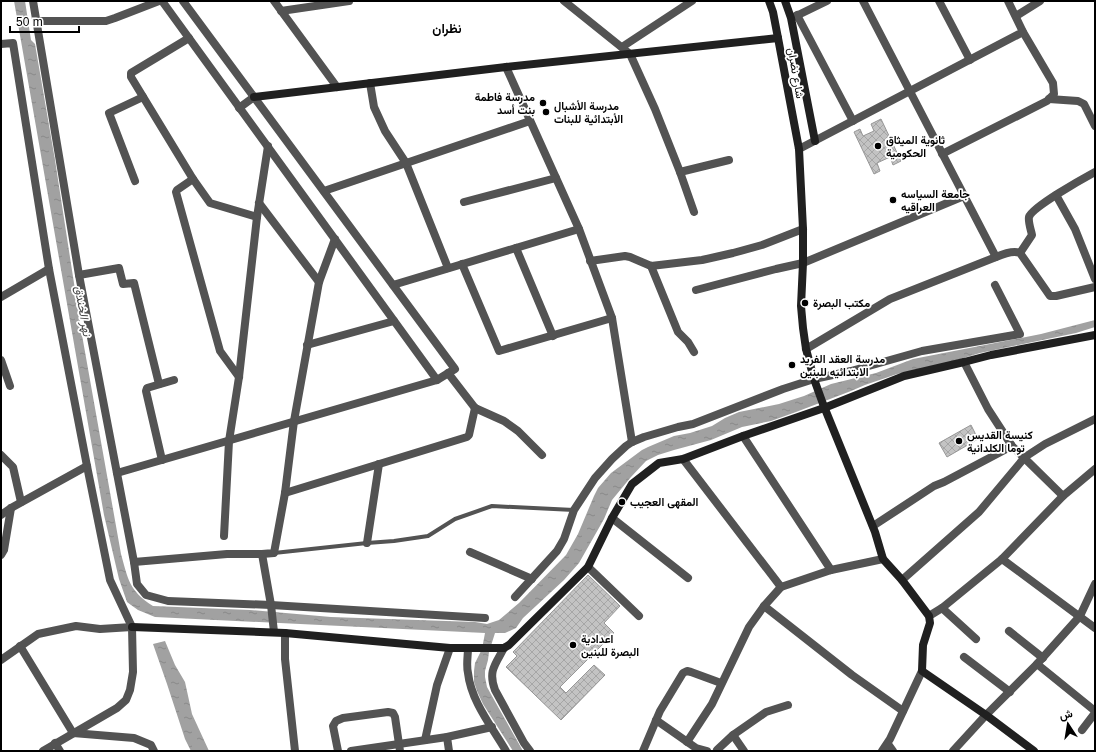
<svg xmlns="http://www.w3.org/2000/svg" width="1096" height="752" font-family="Arial,Vazirmatn,sans-serif">
<defs>
<pattern id="water-ripples" width="26" height="14" patternUnits="userSpaceOnUse"><rect width="26" height="14" fill="#a1a1a1"/><path d="M2 4q2-2 4 0t4 0M15 11q2-2 4 0t4 0" fill="none" stroke="#898989"/></pattern>
<pattern id="building-cross-hatch" width="8" height="8" patternUnits="userSpaceOnUse"><rect width="8" height="8" fill="#c3c3c3"/><path d="M0 0l8 8M0 8l8-8" fill="none" stroke="#a6a6a6"/></pattern>
</defs>
<rect width="100%" height="100%" fill="#fff"/>
<g fill="url(#water-ripples)">
<path d="M14,1h11l6,39 4,4 20,116 27,175 39,219c7,25 8,37 32,52l97,4 81,7 144,5 12,2 12,-4 20,-17 47,-48 12,-21 16,-38 4,-8 13,-15 31,-23 6,-3 26,-11 16,-3 22,-7 13,-8 14,-6 40,-8 25,-8 27,-12 45,-11 37,-14 128,-25 54,-14v7l-19,6 -96,20 -43,13 -40,8 -32,11 -14,6 -55,21 -25,9 -29,6 -31,13 -37,10 -16,5 -12,6 -15,16 -19,23 -8,19 -25,44 -15,17 -41,38 -7,10 -11,5h-10l-6,19 -1,8 -3,11v6l2,10 10,18 26,46h-10l-30,-47 -6,-13 -3,-9v-11l1,-8 7,-14 3,-16 -330,-16 -17,-7 -7,-5 -4,-3 -8,-23 -15,-64z"/>
<path d="M165,641l10,24 10,17 7,32 17,37h-18l-6,-12 -18,-55 -14,-40z"/>
</g>
<g fill="url(#building-cross-hatch)" stroke="#979797">
<path d="M881,119l20,42 -8,4 -3,-8 -13,6 3,8 -6,3 -20,-42 6,-3 3,7 11,-5 -3,-7z"/>
<path d="M971,425l7,14 -31,18 -8,-14z"/>
<path d="M588,575l32,31 -16,17 10,10 -54,54 6,6 28,-28 11,10 -44,45 -55,-53 11,-11 -4,-4z"/>
</g>
<g fill="none" stroke-linecap="round" stroke-linejoin="round">
<path stroke="#535353" stroke-width="4" d="M274,553l93,-10 27,-2 34,-5 27,-17 37,-13 82,4"/>
<g stroke="#535353" stroke-width="8">
<path d="M33,1l46,274 55,287 3,22 9,11 22,6 103,4 214,13"/>
<path d="M162,1l275,379"/>
<path d="M274,1l63,86"/>
<path d="M564,1l66,53 25,55 25,63 14,40"/>
<path d="M863,1l133,256"/>
<path d="M939,1l31,59"/>
<path d="M281,11l68,-10"/>
<path d="M797,15l56,106"/>
<path d="M1016,16l24,-15"/>
<path d="M794,17l33,-16"/>
<path d="M37,21h69l9,-3 44,-17"/>
<path d="M189,38l-58,35v4l62,102 17,24 47,14"/>
<path d="M1,44l12,-1 36,226 38,197 23,114 22,47 1,45 -3,18 -4,10 -9,8 -74,43"/>
<path d="M622,47l70,-46"/>
<path d="M506,67l73,162 33,89 20,124"/>
<path d="M370,83l4,24 11,24 21,32 42,105"/>
<path d="M1049,99l29,2 6,3 11,22"/>
<path d="M239,108l15,-11"/>
<path d="M799,149l224,-117"/>
<path d="M942,154l105,-53 7,-7 -1,-11 -30,-51 -15,-31"/>
<path d="M680,172l49,-12"/>
<path d="M193,179l-16,11 -1,2 44,159 19,26"/>
<path d="M135,181l-26,-68 34,-16"/>
<path d="M324,191l206,-70"/>
<path d="M1056,195l19,34 20,50"/>
<path d="M464,202l92,-24"/>
<path d="M259,203l60,79"/>
<path d="M516,248l37,88"/>
<path d="M1020,253l12,-18c-1,-5 -4,-13 -3,-18 3,-10 55,-39 66,-45"/>
<path d="M590,261l35,-5 5,1 21,9 51,-6 31,-7 29,-8 41,-16"/>
<path d="M462,264l37,87 113,-33"/>
<path d="M651,266l27,66 10,10 6,10"/>
<path d="M79,275l40,-7 4,16 11,-1 25,101"/>
<path d="M393,285l186,-56"/>
<path d="M696,290l80,-21 27,-6 161,-67"/>
<path d="M1,297l48,-28"/>
<path d="M307,345l87,-24"/>
<path d="M806,349l84,-50 106,-42c7,-3 17,-7 24,-4l30,43h6l39,-9"/>
<path d="M1,360l9,26"/>
<path d="M964,362l24,47 24,37 51,50"/>
<path d="M448,373l27,35 29,13 14,10 24,24"/>
<path d="M743,436l88,134"/>
<path d="M1,455l12,12 8,35"/>
<path d="M683,459l98,128"/>
<path d="M162,460l-16,-69 1,-3 27,-8"/>
<path d="M117,473l320,-93 18,-11 -272,-368"/>
<path d="M285,493l182,-56 2,-2 6,-27"/>
<path d="M1,515l10,-7 76,-42"/>
<path d="M612,518l76,60"/>
<path d="M873,526l61,-40 10,-4 68,-36"/>
<path d="M224,536l5,-95 10,-64 18,-160 11,-71"/>
<path d="M367,543l12,-79"/>
<path d="M470,552l62,27"/>
<path d="M262,554l9,51 3,27"/>
<path d="M1,555l3,-5 7,-42"/>
<path d="M1002,559l93,69"/>
<path d="M134,562l93,-8h35l12,-1 11,-60 9,-72 25,-139 16,-43"/>
<path d="M588,567l51,49"/>
<path d="M902,580l77,-68 46,-55 20,-13 50,-25"/>
<path d="M515,597l42,-46 7,-12 10,-29 21,-32 17,-19 14,-13 6,-4 12,-5 34,-10 15,-3 90,-35 31,-10 37,-8 71,-20 98,-17 -25,-49"/>
<path d="M764,606l88,69 51,36"/>
<path d="M942,608l34,31"/>
<path d="M929,616l13,-8 60,-49 61,-63 32,-27"/>
<path d="M1009,631l34,27"/>
<path d="M285,633v26l10,92"/>
<path d="M20,646l53,87 61,5 17,7 3,6"/>
<path d="M468,648c0,8 -2,17 0,25 3,28 24,54 38,78"/>
<path d="M504,648c-9,17 -16,23 -9,42l29,53 6,8"/>
<path d="M964,657l46,35"/>
<path d="M1,660l37,-26 38,-8 24,3 32,-2"/>
<path d="M1037,664l58,47"/>
<path d="M656,720l40,28 11,3"/>
<path d="M1082,730l13,-17"/>
<path d="M733,735l11,16"/>
<path d="M447,737l2,14"/>
<path d="M425,740l12,-55 13,-37"/>
<path d="M687,742l25,-38 37,-77 15,-21 17,-19 50,-17 52,-11"/>
<path d="M55,743l5,8"/>
<path d="M888,744l5,7"/>
<path d="M717,750l16,-15 33,-23 22,-7"/>
<path d="M338,751l-5,-25 3,-5 7,-3 45,-6 5,1 2,4 5,34"/>
<path d="M351,751l96,-14 45,-10"/>
<path d="M643,751l17,-40 23,-38 4,-2 4,1 30,11"/>
<path d="M882,751l8,-12 32,-68"/>
<path d="M953,751l33,-36 51,-51 43,-48 15,-32"/>
</g>
<g stroke="#202020" stroke-width="8">
<path d="M769,1l4,11 5,26 21,111 4,80v34l-2,43 2,22 3,21 8,30 9,25 52,128 8,27 19,21 27,36 1,7 -7,22 -1,26 64,44 48,36"/>
<path d="M785,1l6,17 24,123"/>
<path d="M254,97l252,-30 272,-29"/>
<path d="M132,627l153,6 165,15h54l5,-3 79,-78 24,-49 20,-34 27,-21 24,-4 60,-23 81,-28 80,-32 60,-14 27,-7 104,-20"/>
</g>
</g>
<g fill="#000" stroke="#fff" stroke-width="1.5">
<circle cx="543" cy="103" r="4"/>
<circle cx="546" cy="112" r="4"/>
<circle cx="878" cy="146" r="4"/>
<circle cx="893" cy="200" r="4"/>
<circle cx="805" cy="303" r="4"/>
<circle cx="792" cy="365" r="4"/>
<circle cx="959" cy="441" r="4"/>
<circle cx="622" cy="502" r="4"/>
<circle cx="573" cy="645" r="4"/>
</g>
<g text-anchor="middle" dominant-baseline="central" stroke-width="3.5" stroke-linejoin="round" paint-order="stroke">
<g font-size="11" fill="#000" stroke="#fff">
<text transform="translate(796 73) rotate(80)">شارع نضران</text>
</g>
<g font-size="11" font-weight="bold" fill="#000" stroke="#fff" text-anchor="start">
<text x="535" y="97" text-anchor="end">مدرسة فاطمة<tspan x="535" dy="13">بنت أسد</tspan></text>
<text x="554" y="106">مدرسة الأشبال<tspan x="554" dy="13">الأبتدائية للبنات</tspan></text>
<text x="886" y="140">ثانوية الميثاق<tspan x="886" dy="13">الحكومية</tspan></text>
<text x="901" y="194">جامعة السياسه<tspan x="901" dy="13">العراقيه</tspan></text>
<text x="813" y="303">مكتب البصرة</text>
<text x="800" y="359">مدرسة العقد الفريد<tspan x="800" dy="13">الابتدائيه للبنين</tspan></text>
<text x="967" y="435">كنيسة القديس<tspan x="967" dy="13">توما الكلدانية</tspan></text>
<text x="630" y="502">المقهى العجيب</text>
<text x="581" y="639">اعدادية<tspan x="581" dy="13">البصرة للبنين</tspan></text>
</g>
<g font-size="12" font-style="italic" fill="#424242" stroke="#fff">
<text transform="translate(83 311) rotate(80)">نهر الخندق</text>
</g>
<g font-size="13" font-weight="bold" fill="#000" stroke="#fff">
<text x="447" y="28">نظران</text>
</g>
</g>
<rect width="1096" height="752" fill="none" stroke="#000000" stroke-width="4"/>
<g transform="translate(1068 724) rotate(348)" stroke="#ffffff" stroke-width="3" paint-order="stroke">
<path d="M0-3L7 15L0 10L-7 15Z" fill="#000000"/>
<text y="-6" font-size="11" font-weight="bold" text-anchor="middle" fill="#000000">ش</text>
</g>
<path d="M10 26v6h69v-6" fill="none" stroke="#000000" stroke-width="2"/>
<text x="16" y="26" font-size="12" fill="#000000" stroke="#ffffff" stroke-width="3" paint-order="stroke">50 m</text>
</svg>
